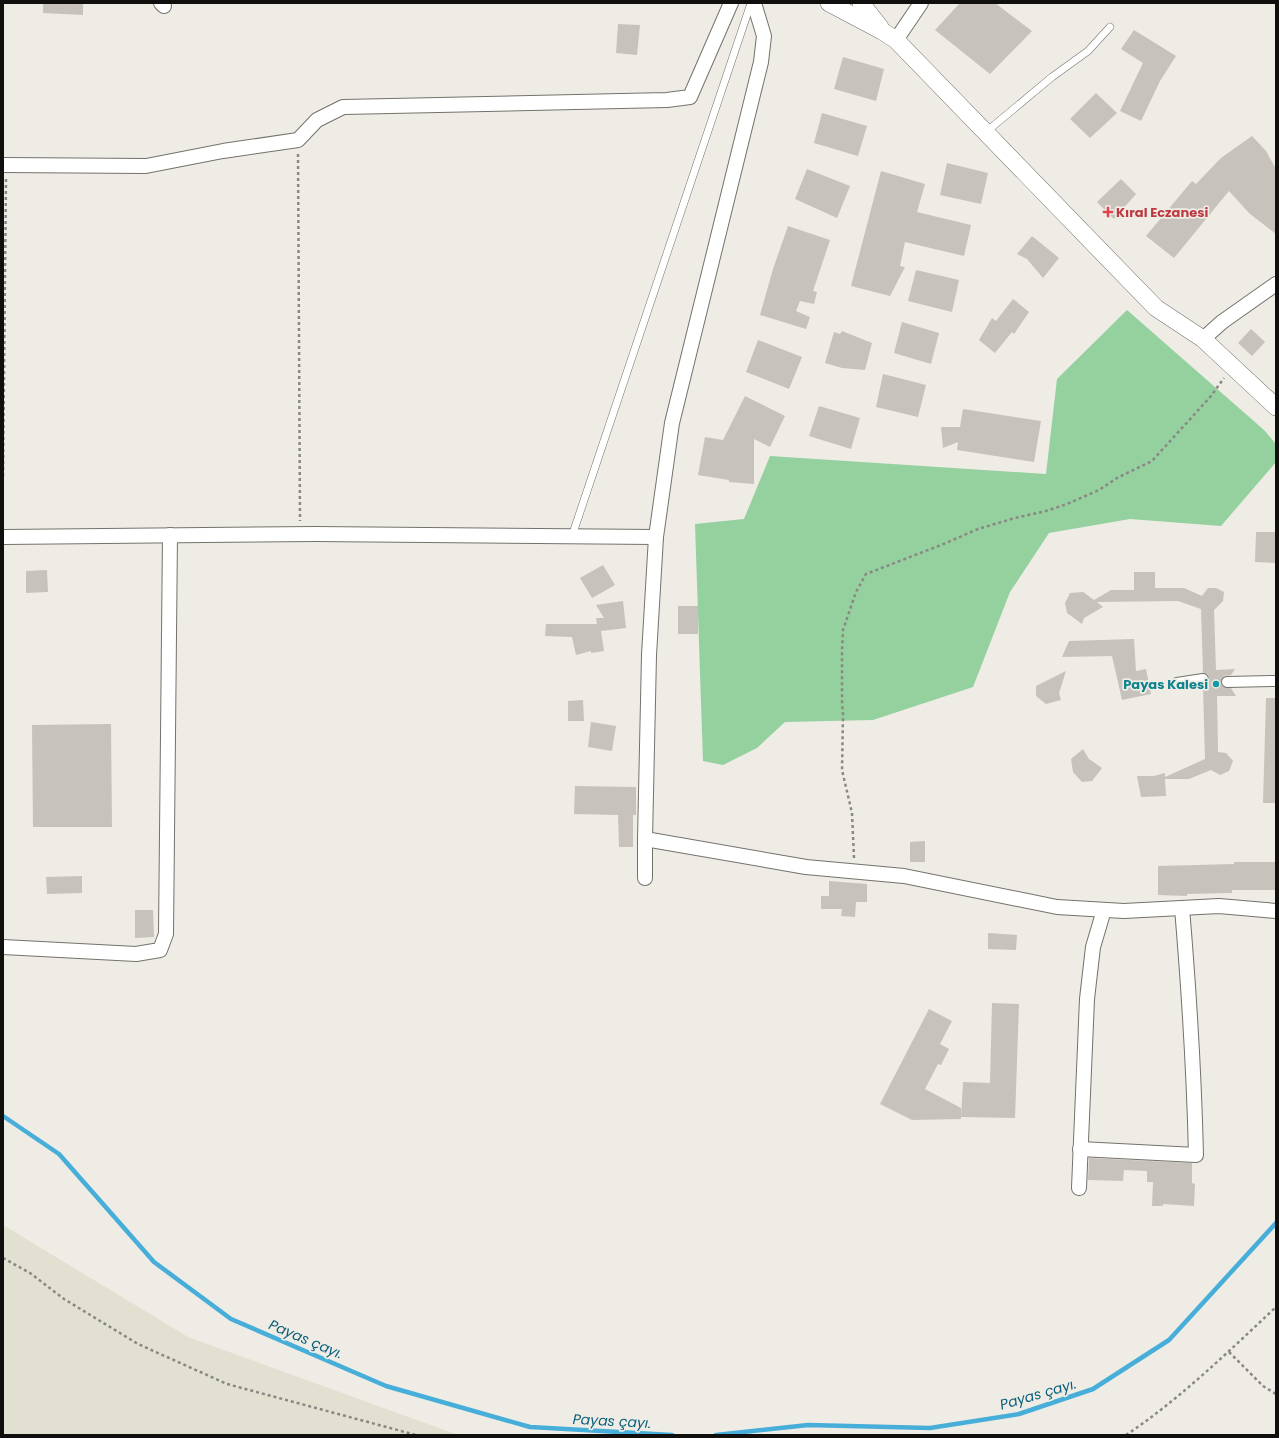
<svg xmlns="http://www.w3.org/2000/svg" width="1279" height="1438" font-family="Poppins,sans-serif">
<rect width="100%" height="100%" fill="#eeece5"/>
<path fill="#e2e0d1" d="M3,1225l185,112 270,98h-455z"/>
<path fill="#95d09f" d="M1127,310l137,120 12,14v18l-55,64 -91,-7 -81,14 -39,59 -37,95 -100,33 -88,2 -28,26 -34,17 -20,-4 -8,-237 49,-5 26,-63 276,18 11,-95z"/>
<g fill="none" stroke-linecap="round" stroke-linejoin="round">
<g stroke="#46aed8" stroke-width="4.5">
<path d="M3,1116l56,38 95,108 77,57 155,67 144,41 142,8"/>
<path d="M716,1435l92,-10 122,3 89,-14 74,-25 76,-49 107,-117"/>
</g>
</g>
<g fill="#c7c2bc">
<path d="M43,3h40v12l-40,-2z"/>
<path d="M960,3h35l37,28 -42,43 -55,-44z"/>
<path d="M618,24l22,1 -3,30 -21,-2z"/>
<path d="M1134,30l42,26 -16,25 -19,40 -21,-10 23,-48 -22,-14z"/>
<path d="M843,57l41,12 -8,32 -42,-12z"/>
<path d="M1096,93l21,20 -27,25 -20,-19z"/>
<path d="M822,113l45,13 -9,30 -44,-13z"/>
<path d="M1252,136l14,15 10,18v65l-27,-21 -20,-22 -55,67 -28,-22 46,-55 4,3 25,-26z"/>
<path d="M947,163l41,10 -7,31 -41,-9z"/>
<path d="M807,169l43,17 -13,32 -42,-19z"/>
<path d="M881,171l44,13 -8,28 54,13 -7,31 -59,-14 -5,24 5,1 -15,29 -39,-10z"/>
<path d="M1121,179l15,15 -22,25 -17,-17z"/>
<path d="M788,226l42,14 -17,51 4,1 -3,12 -14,-3 -4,10 14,6 -4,12 -46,-14 13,-46z"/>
<path d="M1032,236l27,22 -16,20 -16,-19 -10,-5z"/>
<path d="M916,270l43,10 -7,32 -44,-11z"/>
<path d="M1013,299l16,13 -15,22 -2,-2 -17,21 -16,-13 13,-22 4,3z"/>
<path d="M902,322l37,11 -8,31 -37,-11z"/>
<path d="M1251,329l14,13 -13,14 -14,-13z"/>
<path d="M842,331l30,12 -7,27 -23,-2 -17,-5 9,-31 6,2z"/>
<path d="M758,340l44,17 -13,32 -43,-17z"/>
<path d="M883,374l43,11 -8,32 -42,-10z"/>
<path d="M745,396l40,20 -15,31 -16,-8v45l-25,-2v-2l-31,-5 7,-38 18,3z"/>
<path d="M819,406l41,12 -9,31 -42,-13z"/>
<path d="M963,409l78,12 -7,41 -77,-12 1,-8 -15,6 -2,-21h19z"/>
<path d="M1256,532h20v31l-21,-1z"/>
<path d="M603,565l12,20 -23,13 -12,-20z"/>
<path d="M47,570l1,22 -22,1v-22z"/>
<path d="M1134,572h21v16h29l18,8 6,-8h8l8,4 -1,9 -9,9 2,60 19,-1 -4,6 -7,1 -3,6 3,5 7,1 5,8h-19l1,56 8,1 7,8 -4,10 -9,4 -9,-5 -22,9h-24l1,17 -25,1 -4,-21h17l11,-3v4l40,-18 -2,-73 4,-2 2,-6 -1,-3 -5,-2 -2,-64 -23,-8 -81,1 6,5 -19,11 -2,6 -15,-11 -2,-10 5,-10 13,-1 11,8 17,-10h23z"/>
<path d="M623,601l3,27 -25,3 3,20 -13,2v-2l-15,4 -4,-18 -27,-1 1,-12h51l-1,-6h8l-8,-13z"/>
<rect x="678" y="606" width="20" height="28"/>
<path d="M1134,639l2,32 10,-2 5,25 -29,6 -10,-44 -50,1 7,-16z"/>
<path d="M1066,671l-7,22 2,7 -15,4 -10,-8v-10z"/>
<path d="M1266,698h10v105h-13z"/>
<path d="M583,700l1,21h-16v-20z"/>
<path d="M591,722l25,4 -4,25 -24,-4z"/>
<path d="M111,724l1,103h-79l-1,-102z"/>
<path d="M1083,749l6,10 13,9 -10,13 -10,1 -9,-10 -2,-13z"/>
<path d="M575,786l61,1v28h-3v32h-14l-1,-32 -44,-1z"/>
<path d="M925,841v21h-15v-20z"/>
<path d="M1234,862h42v28h-44v3l-45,1v2l-29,-1v-29l76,-2z"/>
<path d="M82,876v17l-35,1 -1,-17z"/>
<path d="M829,881l38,3v18h-11l-1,15 -14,-1 1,-7h-21v-13h8z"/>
<path d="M135,910h18l1,27 -19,1z"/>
<path d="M988,933l29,2 -1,15 -28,-1z"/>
<path d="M992,1003l27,1 -4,114 -54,-1 2,-35 27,1z"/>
<path d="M929,1009l23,12 -12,23 9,5 -8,16 -3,-1 -13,25 36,19v11l-49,1 -32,-16z"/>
<path d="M1089,1158l103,5v20l3,1 -1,22 -31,-2v2h-11l1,-24h-6v-11l-23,-1 -1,11 -35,-1z"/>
</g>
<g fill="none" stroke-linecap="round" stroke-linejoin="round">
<g stroke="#73726b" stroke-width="8">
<g id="service">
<path d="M986,132l66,-55 36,-26 22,-24"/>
<path d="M572,536l179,-533"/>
</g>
</g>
<g stroke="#73726b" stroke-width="12">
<g id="pedestrian">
<path d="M1227,682l49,-1"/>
<path d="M1177,683l26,-4"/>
</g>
</g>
<g stroke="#73726b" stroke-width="16">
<g id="minor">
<path d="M161,3l3,3"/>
<path d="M896,40l25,-37"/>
<path d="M3,165l143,1 77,-15 75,-11 19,-20 26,-13 324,-7 23,-3 41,-94"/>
<path d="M1203,339l19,-17 54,-38"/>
<path d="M3,537l312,-3 341,3 16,-114 89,-361 3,-26 -10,-33"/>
<path d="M656,537l-7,118 -4,184 161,28 98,9 153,31 67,4 95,-5 57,5"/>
<path d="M645,878v-39"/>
<path d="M3,947l133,7 24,-4 6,-16 4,-399"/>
<path d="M1080,1149l116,6c-2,-84 -7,-164 -14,-247"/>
<path d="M1079,1188l8,-189 6,-52 11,-37"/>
</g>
</g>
<g stroke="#73726b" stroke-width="18">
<g id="tertiary">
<path d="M829,3l53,28 14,9 260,268 47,31 73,68"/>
<path d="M861,3l19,24"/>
</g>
</g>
<g stroke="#8a8883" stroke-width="2.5" stroke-dasharray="3 3" stroke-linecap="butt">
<path d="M298,154l2,367"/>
<path d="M3,476l3,-297"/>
<path d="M854,858l-2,-45 -10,-43 1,-55 -1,-14v-50l1,-21 13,-38 10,-18 80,-31 32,-14 37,-11 31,-7 21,-7 32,-14 18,-12 35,-17 59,-65 13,-18"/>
<path d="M3,1258l27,15 34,26 74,45 89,40 189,51"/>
<path d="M1229,1352l34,34 13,8"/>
<path d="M1126,1435c54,-36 102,-83 150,-128"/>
</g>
<use href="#service" stroke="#fff" stroke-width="7"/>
<use href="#pedestrian" stroke="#fff" stroke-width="10"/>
<use href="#minor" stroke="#fff" stroke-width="14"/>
<use href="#tertiary" stroke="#fff" stroke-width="17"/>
</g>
<path fill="#e0444e" stroke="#eeece5" stroke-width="1.5" d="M1106 206h4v4h4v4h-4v4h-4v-4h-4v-4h4z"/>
<circle fill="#0f9aa8" stroke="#eeece5" stroke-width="1.5" cx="1216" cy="684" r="4"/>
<g text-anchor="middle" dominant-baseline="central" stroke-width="3.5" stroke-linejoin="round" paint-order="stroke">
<g font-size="13" font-weight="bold" fill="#be3a42" stroke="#eeece5" text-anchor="start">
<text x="1116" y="212">Kıral Eczanesi</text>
</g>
<g font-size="13" font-weight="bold" fill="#0d838f" stroke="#eeece5" text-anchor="end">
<text x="1208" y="684">Payas Kalesi</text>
</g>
<g font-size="14" font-style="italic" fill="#085e7b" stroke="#eeece5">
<text transform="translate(306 1339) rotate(23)">Payas çayı.</text>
<text transform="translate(1038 1394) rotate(-16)">Payas çayı.</text>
<text transform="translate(612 1421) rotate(3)">Payas çayı.</text>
</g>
</g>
<rect width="1279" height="1438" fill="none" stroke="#100f0d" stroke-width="8"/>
</svg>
